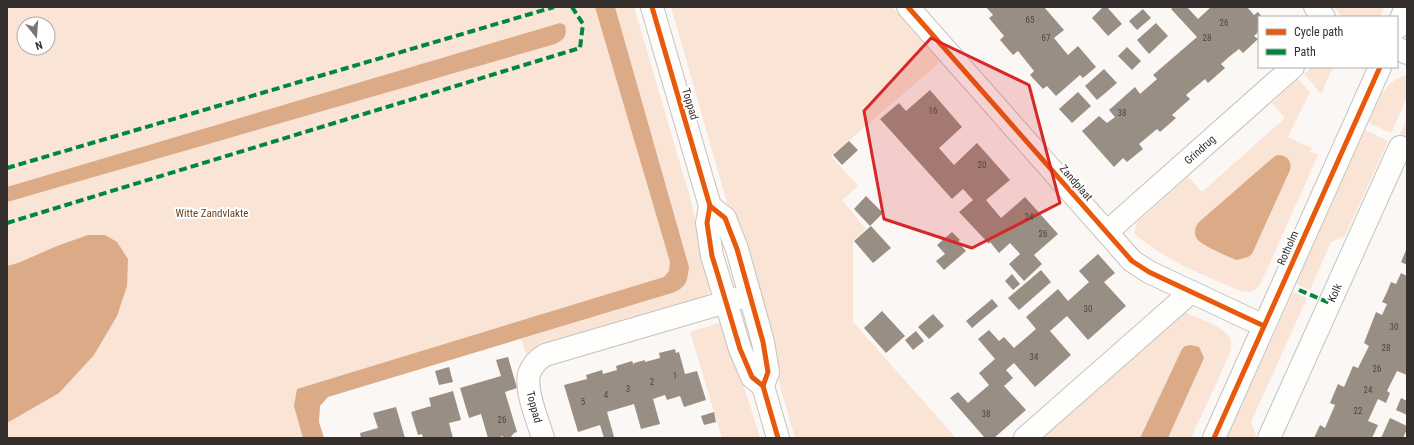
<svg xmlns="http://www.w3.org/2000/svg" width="1414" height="445" font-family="'Roboto Condensed',sans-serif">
<rect width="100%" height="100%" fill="#fbf7f4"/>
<g fill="#f9e4d5" fill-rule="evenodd">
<path d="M7,7h602l73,261 -10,17 -368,110 12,43h-309zM24,24h24v24h-24z"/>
<path d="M615,7h19l57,194 21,89 -8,7 -166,48 -12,9 -5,-15 151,-46 17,-26z"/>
<path d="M671,7h221l48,55 -109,94 27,30 -16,14 24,29 -13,12v81l103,116h-161l-16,-56 -6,-37 -28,-99 -17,-40z"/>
<path d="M1334,7h50l-4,10h-38z"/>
<path d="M1312,67h21l-12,27 -17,-20z"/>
<path d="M1407,75v22l-16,36 -22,-10c8,-20 15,-43 38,-48z"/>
<path d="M1298,79l12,13 -22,45 24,11 -2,4 8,3 -57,128c-6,9 -14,11 -23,7 -36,-16 -75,-30 -104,-57l3,-10 4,-4 47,-42 14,15 83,-74 -13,-15z"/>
<path d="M1407,119v21l-8,-4z"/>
<path d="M1365,130l23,11 -43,95 -14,6 -21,48 -14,-6z"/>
<path d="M1293,292l14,6 -56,124 5,13 -1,3h-28z"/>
<path d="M1184,312c11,5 39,14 45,25 3,5 2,10 1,16l-39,85h-23l36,-80 -22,-9 -42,89h-99z"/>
<path d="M722,322c12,39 27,77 38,116h-38l-32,-106z"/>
</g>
<g fill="#dbaa86">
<path d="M595,7h20l74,260c-2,15 -2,20 -17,26l-344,104 -8,9 -1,16 5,16h-21l-9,-32 3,-17 367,-112 5,-6 1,-9z"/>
<path d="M560,23l5,2c2,11 0,14 -10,19l-548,158v-15z"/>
<path d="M1278,155c9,0 14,6 12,15l-38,84 -4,3 -11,3c-7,-2 -35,-15 -39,-20 -5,-6 -3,-13 1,-18l76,-66z"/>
<path d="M88,235h17l12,7 11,17 -1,27 -10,30 -23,39 -35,38 -52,30v-157l11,-3 39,-17z"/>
<path d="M1191,345l8,2 5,11 -36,80h-28l42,-89 3,-3z"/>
</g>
<g fill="#998e84">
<path d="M986,7h58l20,23 -10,8 14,17 10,-9 18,21 -13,11 -3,-3 -24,21 -9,-10 -4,3 -13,-14 4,-4 -16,-20 -5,4 -13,-15 4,-4 -15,-18 4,-3z"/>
<path d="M1103,7h4l15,17 -14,12 -16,-18z"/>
<path d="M1174,7h13l11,12 13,-12h36l7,8 4,-3 4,5h-3v14l-5,5 4,3 -15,14 -4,-4 -9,7 -9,8 4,4 -9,8 -8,7 -3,-4 -19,16 4,4 -18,16 4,3 -16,14 -3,-3 -18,15 4,5 -16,13 -4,-4 -9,9 -32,-36 17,-15 8,7 8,-6 -6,-7 26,-23 5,7 17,-15 -4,-4 44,-38 -26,-28z"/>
<path d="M1143,9l8,9 -14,12 -8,-9z"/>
<path d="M1156,23l12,13 -19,18 -12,-14z"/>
<path d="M1127,47l14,14 -9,9 -14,-14z"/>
<path d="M1104,69l13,14 -20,17 -12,-14z"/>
<path d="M930,90l32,37 -23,21 15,17 23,-22 33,37 -24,20 15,18 24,-21 33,37 -24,21 8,9 -18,17 -15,-17 11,-10 -10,-11 -11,10 -9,-11 -1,2 -30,-32 14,-12 -10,-11 -11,10 -72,-80 19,-16 7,8z"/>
<path d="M1078,92l13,14 -19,17 -13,-14z"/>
<path d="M849,141l9,9 -16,15 -9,-10z"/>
<path d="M866,196l17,17 -13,13 -16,-17z"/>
<path d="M871,226l20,22 -18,15 -19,-22z"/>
<path d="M952,232l8,8 -2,2 8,9 -22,19 -8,-9 9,-7 -8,-9z"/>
<path d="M1407,248v17l-6,-3z"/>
<path d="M1098,254l17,19 -11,9 22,24 -38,34 -21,-24 -17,15 21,24 -36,32 -21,-24 -8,7 7,8 -9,8 22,24 -32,28h-9l-35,-40 8,-6 10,11 21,-18 -10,-12 16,-14 -17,-20 11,-9 10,11 5,-4 10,11 22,-19 -10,-12 32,-28 10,12 21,-19 -10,-11z"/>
<path d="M1041,270l10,12 -32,28 -11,-12z"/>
<path d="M1401,273l6,3v72l-1,3h1v24l-10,-4 -10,20 3,2 -4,10 -8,-4 -10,22 10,4 -6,13h-58l6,-13 5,3 10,-23 -5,-2 8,-19 6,3 9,-21 5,2 11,-22 -5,-3 12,-31 6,3 5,-11 -5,-2 5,-10 4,-10 5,2z"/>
<path d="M1012,274l8,10 -7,6 -8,-9z"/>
<path d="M992,299l6,7 -26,22 -6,-7z"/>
<path d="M882,311l23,25 -19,17 -22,-25z"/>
<path d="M933,314l11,12 -15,13 -11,-12z"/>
<path d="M916,331l8,10 -11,9 -8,-10z"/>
<path d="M675,349l1,4 3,-1 6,22 12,-3 9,29 -22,7 -4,-11 -13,4 -2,-5 -12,4 7,25 -19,5 -7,-25 -27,8 7,25 -10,1 -4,-13 -22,7 -14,-47 23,-6 -1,-4 16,-5 1,4 14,-4 -1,-4 16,-5 2,4v-2l11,-3v2l15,-4 -1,-5z"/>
<path d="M508,357l9,31 -12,4 12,40 -3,1 -4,5h-6l-1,-2 -6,2h-9l-7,-24 -12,4 -9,-30 41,-12 -5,-16z"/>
<path d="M449,367l4,15 -14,3 -4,-14z"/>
<path d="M453,391l8,29 -12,3 4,15h-30l-1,-4 -4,1 -7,-23 20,-6 -2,-8z"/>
<path d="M1401,398l6,3v14l-11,-5z"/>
<path d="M396,407l9,31h-44l-1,-5 18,-5 -5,-15z"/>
<path d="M714,412l2,10 -12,3 -3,-9z"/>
<path d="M1390,418l17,8v3l-4,9h-22z"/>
</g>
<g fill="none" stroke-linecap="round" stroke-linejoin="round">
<g stroke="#c6c2bf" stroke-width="24">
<g id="street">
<path d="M908,7l224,254 17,11 115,54"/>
<path d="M1315,7l9,10"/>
<path d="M1397,48l10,5"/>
<path d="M1107,232l186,-165"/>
<path d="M543,438c-5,-17 -18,-47 -14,-64 3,-8 9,-15 16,-19l205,-60"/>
<path d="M1025,438l166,-146"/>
<path d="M1269,438l131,-291"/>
</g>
</g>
<g stroke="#c6c2bf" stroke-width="24">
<g id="secondary">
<path d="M652,7l58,199 -3,17 5,33 5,16 23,77 12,28 11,9"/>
<path d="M1397,28l9,-21"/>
<path d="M710,206l15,12 12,31 26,93 5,30 -5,14 15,52"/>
<path d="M1214,438l166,-371"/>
</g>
</g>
<use href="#street" stroke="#fefefd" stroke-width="22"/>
<use href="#secondary" stroke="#fefefd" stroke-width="22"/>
<g stroke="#00873e" stroke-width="4" stroke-dasharray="8 4" stroke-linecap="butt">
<path d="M7,168l547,-161"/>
<path d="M7,223l573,-175 3,-24 -11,-17"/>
<path d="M1299,290l31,13"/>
</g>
<g stroke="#fff" stroke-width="8">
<g id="cycleway">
<path d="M652,7l58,199 -3,17 5,33 5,16 23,77 12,28 11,9"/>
<path d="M908,7l224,254 17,11 115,54"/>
<path d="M710,206l15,12 12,31 26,93 5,30 -5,14 15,52"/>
<path d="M1214,438l166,-371"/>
</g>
</g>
<use href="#cycleway" stroke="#e8590c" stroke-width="5"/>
</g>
<path fill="#d62828" fill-opacity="0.2" stroke="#d62828" stroke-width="3" stroke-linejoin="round" d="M931,38l98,47 31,118 -88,45 -88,-29 -20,-108z"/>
<g text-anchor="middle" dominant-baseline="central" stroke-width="4" stroke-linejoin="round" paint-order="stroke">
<g font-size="9" fill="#4d4742">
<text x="1030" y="20">65</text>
<text x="1224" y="23">26</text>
<text x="1046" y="38">67</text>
<text x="1207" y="38">28</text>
<text x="933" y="111">16</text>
<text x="1122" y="113">38</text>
<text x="982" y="165">20</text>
<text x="1029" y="217">24</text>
<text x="1043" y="234">26</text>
<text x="1088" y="309">30</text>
<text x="1394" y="327">30</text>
<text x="1386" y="348">28</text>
<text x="1034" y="357">34</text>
<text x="1377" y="369">26</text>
<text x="675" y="376">1</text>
<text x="652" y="382">2</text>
<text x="628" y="389">3</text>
<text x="1368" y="390">24</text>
<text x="606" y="395">4</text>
<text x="583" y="402">5</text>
<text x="1358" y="411">22</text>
<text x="986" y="414">38</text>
<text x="502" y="420">26</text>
</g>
<g font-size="11" fill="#342f2c" stroke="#fff">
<text transform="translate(690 104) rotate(73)">Toppad</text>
<text transform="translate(1200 150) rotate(-42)">Grindrug</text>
<text transform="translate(1076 183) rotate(49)">Zandplaat</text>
<text transform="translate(1288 248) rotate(-66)">Rotholm</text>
<text transform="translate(1335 293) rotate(-66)">Kolk</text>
<text transform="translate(534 407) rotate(75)">Toppad</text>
</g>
<g font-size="11" fill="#6d3f1a" stroke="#fff">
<text x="212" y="213">Witte Zandvlakte</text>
</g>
</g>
<rect width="1414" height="445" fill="none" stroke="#342f2c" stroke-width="16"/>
<rect x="1258" y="16" width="140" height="52" fill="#ffffff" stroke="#aeacab"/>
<rect x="1266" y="29" width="20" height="6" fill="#e8590c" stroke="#aeacab"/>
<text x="1294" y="36" font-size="12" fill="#342f2c">Cycle path</text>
<rect x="1266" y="49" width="20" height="6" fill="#00873e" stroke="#aeacab"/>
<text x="1294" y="56" font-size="12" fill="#342f2c">Path</text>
<g transform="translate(36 36) rotate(163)"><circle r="19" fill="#ffffff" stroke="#aeacab"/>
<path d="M0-3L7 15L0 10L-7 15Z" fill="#7a7572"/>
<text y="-6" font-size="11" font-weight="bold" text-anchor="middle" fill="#342f2c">N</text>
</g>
</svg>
